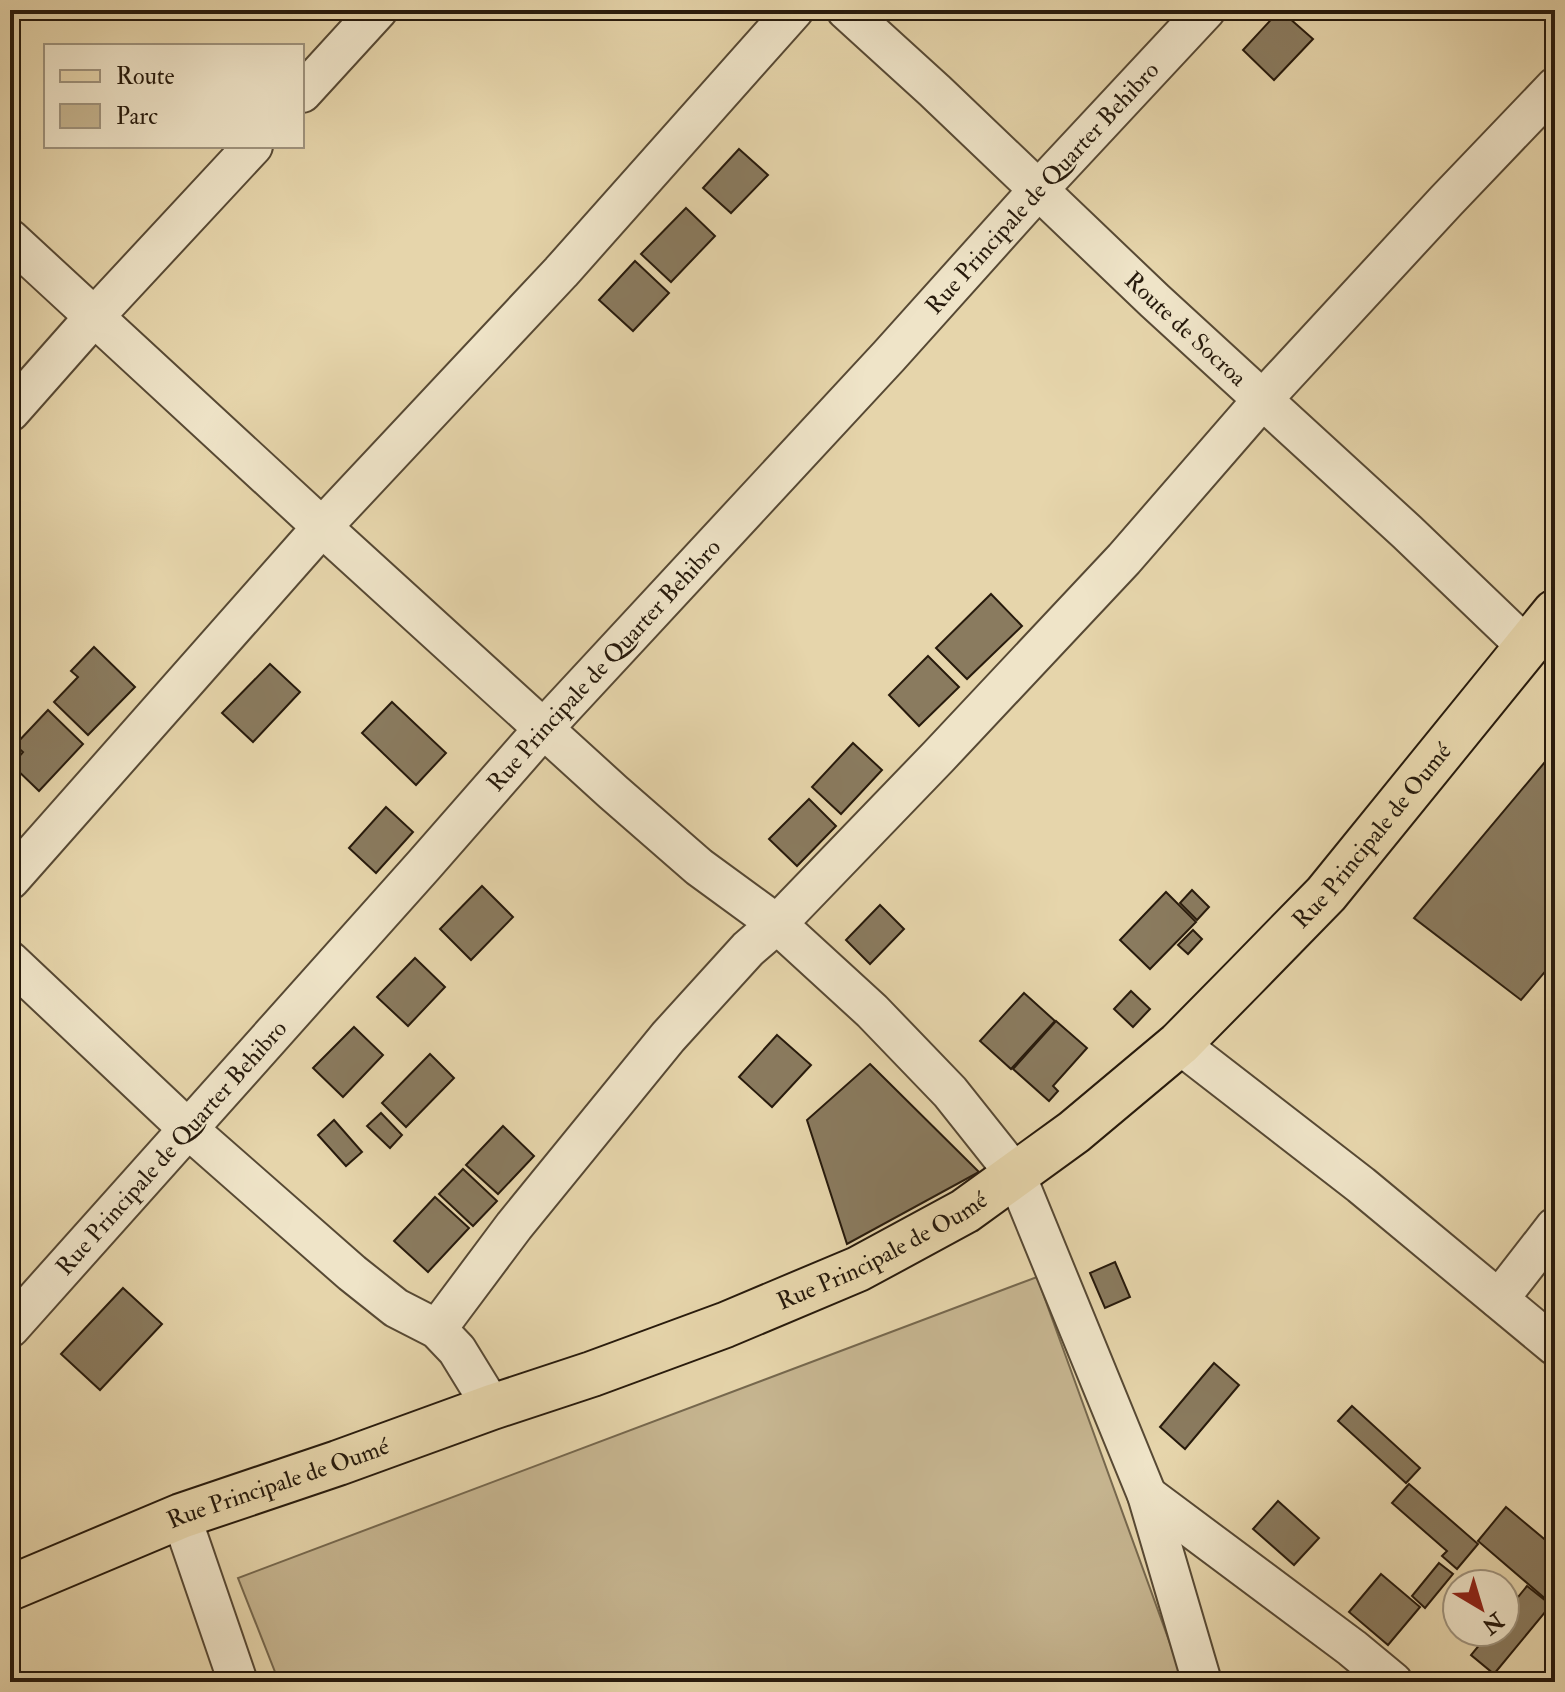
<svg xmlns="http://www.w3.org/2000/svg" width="1565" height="1692" font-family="'IM FELL Double Pica',serif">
<rect width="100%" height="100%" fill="#e6d5ab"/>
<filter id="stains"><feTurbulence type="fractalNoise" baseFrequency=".0025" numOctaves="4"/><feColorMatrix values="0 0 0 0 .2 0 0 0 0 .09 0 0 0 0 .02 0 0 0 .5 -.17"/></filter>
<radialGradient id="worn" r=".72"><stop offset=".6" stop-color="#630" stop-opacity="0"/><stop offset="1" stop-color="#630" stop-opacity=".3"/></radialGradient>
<path fill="#c6b590" stroke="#76684e" stroke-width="2" d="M1037,1277l147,405h-905l-41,-104z"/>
<g fill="#8a7b5f" stroke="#271a0c" stroke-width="2">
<path d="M1280,10l33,29 -39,41 -31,-30z"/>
<path d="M739,149l29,26 -37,38 -28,-25z"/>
<path d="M686,208l29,28 -44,46 -30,-28z"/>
<path d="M635,261l34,32 -36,38 -34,-31z"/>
<path d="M991,594l31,32 -55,53 -31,-31z"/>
<path d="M94,647l41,40 -47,48 -34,-33 24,-25 -7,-6z"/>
<path d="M928,656l31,31 -40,39 -30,-31z"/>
<path d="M270,664l30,28 -47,50 -31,-29z"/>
<path d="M392,702l54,51 -30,32 -54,-52z"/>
<path d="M48,710l35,34 -44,47 -27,-26 11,-13 -8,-7z"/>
<path d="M853,743l29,27 -41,44 -29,-27z"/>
<path d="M1555,750v210l-34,40 -107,-82z"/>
<path d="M809,799l27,27 -39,40 -28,-27z"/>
<path d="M386,807l27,25 -37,41 -27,-25z"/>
<path d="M482,886l31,31 -42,43 -31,-31z"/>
<path d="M1192,890l17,17 -12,13 -17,-17z"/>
<path d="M1166,892l30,30 -46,47 -30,-29z"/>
<path d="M880,905l24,24 -34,35 -24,-24z"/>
<path d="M1193,930l9,9 -14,15 -10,-9z"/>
<path d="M415,958l30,29 -37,39 -31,-29z"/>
<path d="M1131,991l19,18 -17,18 -19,-18z"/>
<path d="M1024,993l31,28 -44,48 -31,-28z"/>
<path d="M1056,1021l31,27 -34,38 5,5 -9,10 -36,-32z"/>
<path d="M354,1027l29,28 -40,42 -30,-29z"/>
<path d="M777,1035l34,30 -39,42 -33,-30z"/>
<path d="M430,1054l24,24 -48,49 -24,-24z"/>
<path d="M870,1064l109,108 -132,72 -40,-124z"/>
<path d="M381,1113l21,22 -12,13 -23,-22z"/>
<path d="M334,1120l28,32 -16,14 -28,-31z"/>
<path d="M503,1126l31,30 -36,38 -32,-29z"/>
<path d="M463,1169l34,32 -24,25 -34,-32z"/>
<path d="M435,1197l34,31 -41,44 -34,-31z"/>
<path d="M1115,1262l15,35 -25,11 -15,-35z"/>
<path d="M123,1288l39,36 -62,66 -39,-36z"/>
<path d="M1214,1363l25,22 -54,64 -25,-22z"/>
<path d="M1352,1406l68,62 -14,15 -68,-62z"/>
<path d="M1409,1484l69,60 -21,25 -15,-13 5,-5 -55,-48z"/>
<path d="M1278,1501l41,37 -25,27 -41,-36z"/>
<path d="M1506,1507l49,41v44l-7,9 -70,-60z"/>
<path d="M1439,1563l14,11 -28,34 -13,-12z"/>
<path d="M1381,1574l39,33 -32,38 -39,-33z"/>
<path d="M1527,1586l24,19 -57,69 -23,-19 19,-23h15v-19z"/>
</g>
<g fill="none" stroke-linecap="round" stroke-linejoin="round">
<g stroke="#574934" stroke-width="42">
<g id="street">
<path id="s1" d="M846,10l89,81 220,210 252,231 119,114"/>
<path d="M302,93l76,-83"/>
<path d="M10,239l312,288 291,265 86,75 78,57 95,87 78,81 66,83 131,320 55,187"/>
<path d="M10,412l84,-95 159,-171"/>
<path d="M10,880l312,-353 239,-255 233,-262"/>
<path d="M10,961l177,167 165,145 44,35 41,21 20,21 35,57"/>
<path d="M1179,1044l182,141 194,161"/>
<path d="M1499,1299l56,-72"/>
<path id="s2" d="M10,1328l414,-463 120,-137 345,-372 150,-167 167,-179"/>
<path d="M437,1329l77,-103 154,-189 80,-88 29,-25 161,-167 186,-198 139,-160 183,-198 109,-114"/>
<path d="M1147,1495l205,153 41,34"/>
<path d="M181,1516l57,166"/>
</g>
</g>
<g stroke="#271a0c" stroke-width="48">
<g id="primary">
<path id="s3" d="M10,1588l171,-72 157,-53 154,-56 100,-33 133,-49 133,-56 107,-58 109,-79 105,-88 65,-66 82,-84 229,-282"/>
</g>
</g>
<use href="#street" stroke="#efe4c8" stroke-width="38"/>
<use href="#primary" stroke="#e6d5ab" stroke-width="44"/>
</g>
<g text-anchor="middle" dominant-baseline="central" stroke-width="6" stroke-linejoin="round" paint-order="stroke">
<g font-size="24" fill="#271a0c" stroke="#efe4c8">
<text stroke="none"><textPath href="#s2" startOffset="1538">Rue Principale de Quarter Behibro</textPath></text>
<text stroke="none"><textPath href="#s1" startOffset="466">Route de Socroa</textPath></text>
<text stroke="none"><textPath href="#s2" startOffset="890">Rue Principale de Quarter Behibro</textPath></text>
<text stroke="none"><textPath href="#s3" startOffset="1584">Rue Principale de Oumé</textPath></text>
<text stroke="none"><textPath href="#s2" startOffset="242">Rue Principale de Quarter Behibro</textPath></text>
<text stroke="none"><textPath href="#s3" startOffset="936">Rue Principale de Oumé</textPath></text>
<text stroke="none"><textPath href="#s3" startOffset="288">Rue Principale de Oumé</textPath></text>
</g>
</g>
<rect width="1565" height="1692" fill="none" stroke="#e6d5ab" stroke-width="40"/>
<rect x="12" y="12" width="1541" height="1668" fill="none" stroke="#271a0c" stroke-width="4"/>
<rect x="20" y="20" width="1525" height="1652" fill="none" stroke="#271a0c" stroke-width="2"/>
<rect x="44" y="44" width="260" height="104" fill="#efe4c8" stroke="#9f937d" stroke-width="2"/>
<rect x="60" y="70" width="40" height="12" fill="#e6d5ab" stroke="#9f937d" stroke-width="2"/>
<text x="116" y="84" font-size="24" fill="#271a0c">Route</text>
<rect x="60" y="104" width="40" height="24" fill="#c6b590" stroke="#9f937d" stroke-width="2"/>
<text x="116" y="124" font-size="24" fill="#271a0c">Parc</text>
<g transform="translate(1481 1608) rotate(142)"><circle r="38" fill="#efe4c8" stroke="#9f937d" stroke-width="2"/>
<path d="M0-6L14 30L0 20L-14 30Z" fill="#8f2418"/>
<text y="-12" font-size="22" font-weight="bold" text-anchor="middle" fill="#271a0c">N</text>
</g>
<rect width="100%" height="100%" filter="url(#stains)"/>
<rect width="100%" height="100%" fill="url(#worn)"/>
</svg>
